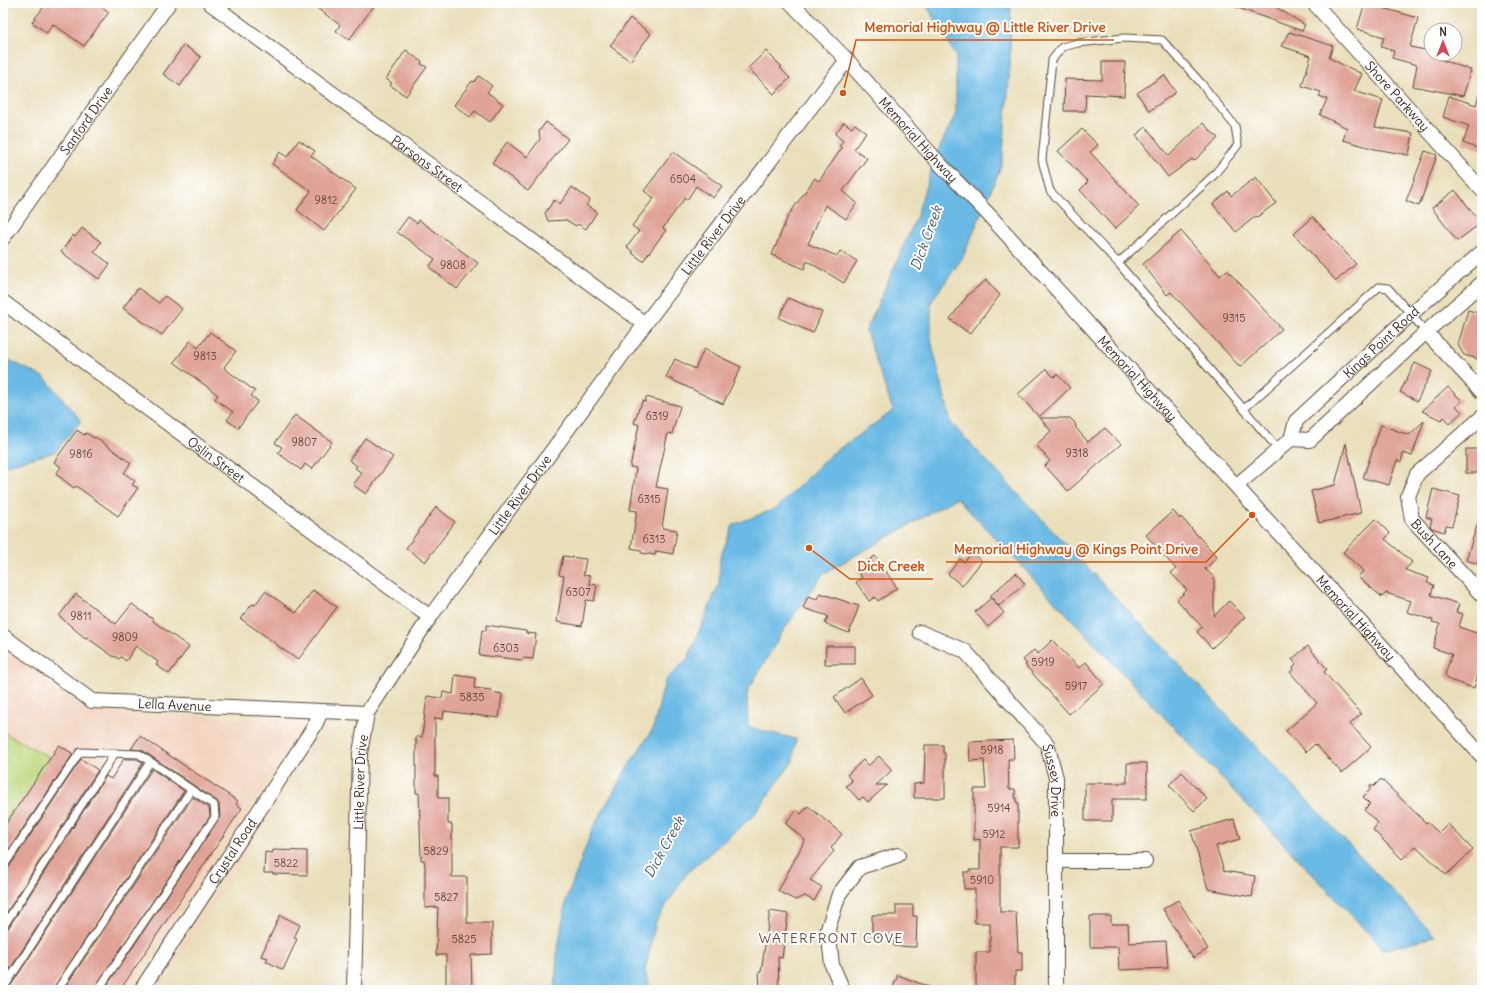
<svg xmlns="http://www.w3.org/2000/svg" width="1485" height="993" font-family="Delius,sans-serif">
<rect width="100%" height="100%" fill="#fff"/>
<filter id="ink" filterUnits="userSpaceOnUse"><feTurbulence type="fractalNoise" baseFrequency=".025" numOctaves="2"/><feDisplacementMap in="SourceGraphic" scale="8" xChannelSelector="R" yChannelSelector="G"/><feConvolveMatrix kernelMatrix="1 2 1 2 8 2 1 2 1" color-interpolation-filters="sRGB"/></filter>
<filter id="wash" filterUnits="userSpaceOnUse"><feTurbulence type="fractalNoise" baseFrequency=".012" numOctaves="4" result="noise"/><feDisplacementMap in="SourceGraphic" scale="16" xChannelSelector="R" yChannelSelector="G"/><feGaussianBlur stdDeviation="0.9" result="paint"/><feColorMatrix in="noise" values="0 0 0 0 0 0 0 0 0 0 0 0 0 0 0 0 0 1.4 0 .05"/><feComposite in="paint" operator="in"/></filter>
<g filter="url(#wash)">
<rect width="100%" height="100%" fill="#eadfbb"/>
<g fill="#f3d4bf">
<path d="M3,648l84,62 4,1 216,10 -177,269h-127v-161l47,-71 -47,-26z"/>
<path d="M327,722h5l-174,268h-5l168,-257z"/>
</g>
<path fill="#bdd77c" stroke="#7c804d" d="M3,732l48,26 -48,71z"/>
<g fill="#6bbae5" stroke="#537282">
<path d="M927,3h84l-1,65 -8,96 -39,93 -32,45v38l20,83 484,513 -51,14 -427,-452 -134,76 -40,57 -36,61 1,35 48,12 -3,22 -39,54 -67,58 -31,48 -11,50 6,19h-96l2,-37 9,-52 26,-71 35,-62 26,-39 12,-48 23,-23 31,-74 1,-26 13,-33 44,-17 53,-53 63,-44 -27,-80 50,-113 19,-61 21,-44v-57l-28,-48z"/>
<path d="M3,357l42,21 36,43 -26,31 -52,14z"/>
</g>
<g id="blocks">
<g fill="#e0a397">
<path d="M47,3h50l12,9 -25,34 -31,-22 -6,9 -15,-11z"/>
<path d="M310,3h66l-27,37 -13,-9 4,-6z"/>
<path d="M1230,3h39l36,22 -3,6 -72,-26z"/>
<path d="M1365,3h20l-2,5 35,10 -8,29 21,4v3h9l-1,5 32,11 -8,26 -50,-10 4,-21 -25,-7 2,-7 -13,-4 3,-10 -27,-8z"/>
<path d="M630,18l21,16 -21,27 -20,-15z"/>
<path d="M1289,32l44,14 -4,12 33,16 -8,17 29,9 -8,27 38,6 -4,22 -34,-6 -32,-9 4,-12 -27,-13 7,-16 -8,-3 2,-4 -19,-6 9,-30 -30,-10z"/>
<path d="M184,45l17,12 -21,29 -17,-12z"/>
<path d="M406,50l16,12 -1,2 6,3 -21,29 -16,-11 2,-2 -6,-4z"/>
<path d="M766,51l16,16 -2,1 10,10 -16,16 -26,-26z"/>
<path d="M1102,62h23l-1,34 -38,-2 -1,17h-21l1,-32 37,1z"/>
<path d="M1164,75l12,17 -27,19 -12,-18z"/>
<path d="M479,76l13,10 -5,6 16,12 -13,18 -15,-11 -5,6 -16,-12 18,-24 2,1z"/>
<path d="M1479,94h3v56l-19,-7 6,-17 -26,-9 6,-21 27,9z"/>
<path d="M546,122l22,17 -40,52 -36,-28 15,-21 20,15 13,-18 -1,-8z"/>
<path d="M844,122l8,6 3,-4 11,8 -12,17 13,9 -24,33 14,12 -11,16 -21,-14 -17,39 29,12 3,-5 17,10 -13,22 -37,-22 -3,8 -32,-14 16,-39 27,-38 4,3 23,-33 -3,-2 4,-5 -8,-7z"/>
<path d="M1203,123l15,15 -24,23 -2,-2 -24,18 -32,-42 10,-8 23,29z"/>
<path d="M1082,129l16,16 -8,7 49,54 -24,23 -35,-39 8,-8 -30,-31z"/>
<path d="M299,140l16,11 -4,5 45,33 -32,42 -27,-21 14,-19 -39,-27 8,-12 7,5z"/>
<path d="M1425,151l12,4 -18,51 -13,-5z"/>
<path d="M673,152l49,34 -9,12 -17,-12 -9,14 -2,-2 -22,30 3,2 -23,31 -11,-8 1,-1 -6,-5 12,-16 -7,-5 22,-28 -10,-7z"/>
<path d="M1256,177l20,26 -19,14 -1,-1 -20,16 -23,-28 15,-13 3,5z"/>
<path d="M572,187l18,13 -4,5 11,7 -11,17 -8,-5 -2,2 -10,-6 -18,1 -3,-8 9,-13 6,4z"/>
<path d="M1455,190l26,33 -24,18 -25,-33z"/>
<path d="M408,217l9,6 2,-3 59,43 -21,26 -28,-22 6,-8 -38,-27z"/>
<path d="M1313,217l43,47 -20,17 -42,-47z"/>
<path d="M82,228l19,14 -7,10 16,12 -11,15 -38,-27 12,-17 2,2z"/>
<path d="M1181,231l39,45 7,-6 55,59 -42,38 -69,-75 -4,3 -24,-31z"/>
<path d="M986,280l14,15 -30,39 -20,-15 18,-24z"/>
<path d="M138,288l21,15 6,-7 17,13 -20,26 -39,-27z"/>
<path d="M788,298l34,14 -9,21 -34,-15z"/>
<path d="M1468,310l14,4v46l-18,-5 -6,-10z"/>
<path d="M210,332l26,19 -12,16 1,2 30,22 -4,5 7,5 -20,27 -11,-8 6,-8 -18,-13 3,-4 -44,-33 16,-21 8,7z"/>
<path d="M704,349l37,18 -18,37 -57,-27 9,-18 20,10z"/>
<path d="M1415,363l17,8 -15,30 -17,-9z"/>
<path d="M1046,369l8,8 3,-3 13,14 -31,29 -21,-23z"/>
<path d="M1448,387l14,14 -6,5 6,6 -13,12 -5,-7 -3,3 -19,-9z"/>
<path d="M646,397l34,9 -8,28 -4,-1 -12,54 12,2 -6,39 15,2 -4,24 -17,-3 -1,4 -14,-2v-3l-10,-2 6,-37 -7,-1 6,-42 -6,-1 9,-42 -5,-2 5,-15h1l2,-7 3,1z"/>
<path d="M295,415l37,27 -20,27 -7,-5 -4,6 -23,-17 4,-6 -7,-4z"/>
<path d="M1040,418h30l5,5 1,5 12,14 17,-14 16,16 -53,47 -23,-25 5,-5 -14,-16 15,-14z"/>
<path d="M1424,421l-12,35 -9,-3 -2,9 -4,-2 -8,25 -26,-7 18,-53 28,10z"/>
<path d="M77,430l7,5 2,-2 8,5 1,-1 36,26 -7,10 11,8 -3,4 6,3 -20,28 -42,-30 -2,2 -18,-14 5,-7 -7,-5z"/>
<path d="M365,438l28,19 -27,37 -13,-9 9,-12 -7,-5 2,-2 -8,-6z"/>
<path d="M1346,443l15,70 -42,10 -8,-32 24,-6z"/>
<rect x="1466" y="449" width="16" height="24"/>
<path d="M1433,489l27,7 -8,30 -6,-1 -2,7 -12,-4 -2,-2 2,-7 -6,-2z"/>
<path d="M436,507l19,15 -30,40 -19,-14z"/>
<path d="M1173,511l7,8 1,-2 36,40 -12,12 9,8v39l15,-15 16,16 -33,31 -15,-16 5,-5 -25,-27 10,-10 -16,-17 5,-4 -30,-34z"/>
<path d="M1376,519l14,14 -5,6 27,23 -7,8 24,8 -2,5 7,2 -3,10 28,9 -3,8 7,2 -4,13 23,8v28l-8,25 -25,-8 -4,-6 7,-20 -19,-6 7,-24 -8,-2 1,-2 -26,-8 4,-11 -25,-8 -4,4 -24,-20 5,-6 -20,-19z"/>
<path d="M1479,519h3v46l-16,-5z"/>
<path d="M972,553l10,8 -20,25 -14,-12 12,-15 4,3z"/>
<path d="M563,556l23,3 -3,16 7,1 -1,8 8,1 -3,16 -8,-1 -4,26 -25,-4 7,-46 -5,-1z"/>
<path d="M875,556l22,32 -19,13 -3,-4 -6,4 -13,-19 6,-4 -6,-10z"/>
<path d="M1016,573l9,11 -26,22 -9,-10z"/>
<path d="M313,590l24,17 -39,53 -20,-14v-1l-37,-26 11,-15 3,1 10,-14 31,22z"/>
<path d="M820,593l39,13 -10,27 -24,-9 3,-8 -25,-8 5,-12 9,3z"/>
<path d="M76,594l40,30 16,-20 22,16 -1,1 36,26 -20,27 -13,-9 2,-3 -22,-16 -10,15 -5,-4 -2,2 -4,-3 -1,1 -28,-20 -1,1 -26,-22z"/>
<path d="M991,598l13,15 -16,14 -13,-15z"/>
<path d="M486,625l40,6v2l10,1 -3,25 -10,-1 -1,2 -43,-5 3,-25 4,1z"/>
<path d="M1052,640l27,28 7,-6 18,22 -35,30 -44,-49 2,-1 -4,-4 11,-10 4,4z"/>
<path d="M826,646h29v18h-30z"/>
<path d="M1308,646l19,23 -3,3 37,42 -11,10 21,23 -29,26 -27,-29 -9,8 -20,-21 31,-28 -27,-31 4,-3 -1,-2 3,-3 -4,-5z"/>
<path d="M455,675l20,3 -1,10 17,2v2l11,2 -3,24 -55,-7 -1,8 -8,-1v58h3v22h10v26h4v53h15v46h25v31l-21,1 1,35h-26v-35h-10l2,-48 -13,1v-42l-1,-6h-3l-2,-67h-3v-56h6l5,-41 15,2 1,-6 10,2z"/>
<path d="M861,678l11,17 -27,18 -11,-16z"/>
<path d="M140,736l98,65 -2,3 6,4 -122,182h-16l116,-173 -1,-13 -2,-3 -75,-51 -11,-1z"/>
<path d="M1013,740l1,19h-6l1,30h6v8h1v5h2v45h-18v65h16l2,40h4v19h-7v19h-39v-38h14v-29h-15v-34h-11v-17h5v-2h11v-31l-6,1v-51h12l-2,-29 -14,1 -1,-19z"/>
<path d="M59,745l14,9 -70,104v-30z"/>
<path d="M925,745h18v8h2v45h-31v-14l10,-1z"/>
<path d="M879,756l13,14 -16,15h11l-19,17 -5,-5 -4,3 -13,-14 6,-5 -5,-6 16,-15 5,6z"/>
<path d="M81,759l17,11 -95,148v-46l4,-2z"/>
<path d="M124,759h13l6,4 -140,217v-48l4,-2 99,-154 5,3z"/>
<path d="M1127,763h20v36h-35v22h-27v-38h42z"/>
<path d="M152,769l32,22 -132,199h-44z"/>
<path d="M1182,772l25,27 -13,12 -25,-26z"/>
<path d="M1381,779l45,44 1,-1 12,11 9,-9 25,26 -27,25 -30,-29 -14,13 -29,-29 5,-7 -14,-13 6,-6 -7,-7 7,-7v-4h4z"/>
<path d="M193,797l16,11 1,8 -117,174h-30z"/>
<path d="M808,806l34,28 -11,14 3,3 -24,29 12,7 -8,14 -9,-5 -10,4 -17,-9 27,-51 -20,-17 12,-13 4,4z"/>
<path d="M1234,819l6,20 -24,7 8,25 31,5 -3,21 -44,-8 -17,-58z"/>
<path d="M273,850l34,1v24l-34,-1v-1h-9l1,-21 8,1z"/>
<path d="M1178,900l30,49 -15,9 -30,-49z"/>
<path d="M896,905h17v11h4l-1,31 -22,-1v-9l-22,-1v-21h24z"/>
<path d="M770,911l18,3 -6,44 -4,-1 1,33h-19l-1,-18h2z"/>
<path d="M280,915l20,10 -6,13 3,1 -14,31 -17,-9 2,-3 -7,-2z"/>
<path d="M1090,916h21v8h17l1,19 37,-2 2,27 -49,2 -1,-23h-28z"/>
<path d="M898,975l36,14v1h-42z"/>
</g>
</g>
</g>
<g filter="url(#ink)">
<use href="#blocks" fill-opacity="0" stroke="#554536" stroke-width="1"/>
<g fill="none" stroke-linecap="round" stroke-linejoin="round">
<g stroke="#554536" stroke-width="9">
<g id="lane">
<path d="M1118,263l96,-88 24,-30 -3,-19 -34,-43 -39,-43 -38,-2 -46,5 -16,4 -10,13 -10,100 8,31 68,72 161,187"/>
<path d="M1244,409l135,-122 9,1 38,44"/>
<path d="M3,867l77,-115 59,2 75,51 1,12 -117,173"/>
<path d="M3,927l112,-174"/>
<path d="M3,989l147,-227"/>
<path d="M57,990l134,-200"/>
</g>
</g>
<g stroke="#554536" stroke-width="16">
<g id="street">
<path id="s1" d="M210,3l435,321"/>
<path id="s2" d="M791,3l56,57 91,102 51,53 493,541"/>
<path id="s3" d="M1314,3l168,187"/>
<path id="s4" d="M3,238l166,-235"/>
<path id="s5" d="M3,302l427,315"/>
<path d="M1426,332l56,60"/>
<path id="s6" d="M1482,417l-65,57 -9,22 4,23 70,76"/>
<path d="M1291,439l19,1 116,-108 56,-49"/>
<path id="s7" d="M1236,486l55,-47 5,-18 115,-107 71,-62"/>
<path id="s8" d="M920,632l45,19 82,93 9,34v212"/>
<path id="s9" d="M3,636l89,65 275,12"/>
<path d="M1056,861h89"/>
<path id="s10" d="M141,990l173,-263 7,-15"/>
<path id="s11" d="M354,990l6,-237 7,-40 63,-96 215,-293 202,-264"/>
<path d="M843,990l-11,-25 -4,-36 11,-35 21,-27 38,-12"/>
</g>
</g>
<use href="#lane" stroke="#fff" stroke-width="7"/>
<use href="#street" stroke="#fff" stroke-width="14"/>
</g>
</g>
<g text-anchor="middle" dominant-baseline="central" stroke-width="4" stroke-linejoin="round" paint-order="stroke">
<g font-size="11" fill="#64483c">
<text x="683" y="179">6504</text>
<text x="326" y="200">9812</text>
<text x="453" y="265">9808</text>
<text x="1234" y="318">9315</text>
<text x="205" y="356">9813</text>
<text x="657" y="416">6319</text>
<text x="304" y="442">9807</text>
<text x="1077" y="453">9318</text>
<text x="81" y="454">9816</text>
<text x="649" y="499">6315</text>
<text x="654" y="539">6313</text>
<text x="578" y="592">6307</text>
<text x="81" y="616">9811</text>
<text x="125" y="637">9809</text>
<text x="506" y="648">6303</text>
<text x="1043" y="662">5919</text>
<text x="1076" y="686">5917</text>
<text x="472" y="697">5835</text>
<text x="992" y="750">5918</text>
<text x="999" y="808">5914</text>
<text x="994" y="834">5912</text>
<text x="436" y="851">5829</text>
<text x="286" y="863">5822</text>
<text x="982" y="880">5910</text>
<text x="446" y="897">5827</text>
<text x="464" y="939">5825</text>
</g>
<g font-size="13" fill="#3b2a1e" stroke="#fff">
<text stroke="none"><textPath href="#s3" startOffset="125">Shore Parkway</textPath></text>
<text stroke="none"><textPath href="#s4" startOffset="144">Sanford Drive</textPath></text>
<text stroke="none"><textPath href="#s2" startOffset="187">Memorial Highway</textPath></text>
<text stroke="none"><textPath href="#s1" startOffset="270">Parsons Street</textPath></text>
<text stroke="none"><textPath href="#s11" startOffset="868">Little River Drive</textPath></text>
<text stroke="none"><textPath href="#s7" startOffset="207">Kings Point Road</textPath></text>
<text stroke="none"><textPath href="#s2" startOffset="511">Memorial Highway</textPath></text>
<text stroke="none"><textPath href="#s5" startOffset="265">Oslin Street</textPath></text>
<text stroke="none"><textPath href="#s11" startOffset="544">Little River Drive</textPath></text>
<text stroke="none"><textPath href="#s6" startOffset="167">Bush Lane</textPath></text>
<text stroke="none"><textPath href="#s2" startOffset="835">Memorial Highway</textPath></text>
<text stroke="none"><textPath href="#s9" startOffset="193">Lella Avenue</textPath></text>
<text stroke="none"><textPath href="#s8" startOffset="210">Sussex Drive</textPath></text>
<text stroke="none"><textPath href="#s11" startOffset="208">Little River Drive</textPath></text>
<text stroke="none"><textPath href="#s10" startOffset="166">Crystal Road</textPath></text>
</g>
<g font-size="14" font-style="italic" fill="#4c5c64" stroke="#fff">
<text transform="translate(926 238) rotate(-70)">Dick Creek</text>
<text transform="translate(664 847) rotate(-61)">Dick Creek</text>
</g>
<g font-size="14" letter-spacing="1" fill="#755448" stroke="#fff">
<text x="831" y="938">WATERFRONT COVE</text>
</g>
</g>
<path fill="none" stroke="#d7540e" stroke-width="1.5" d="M843 93L856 40H1114M1252 515L1206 562H946M809 548L850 579H933"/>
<g fill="#d7540e" stroke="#fff" stroke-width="1.5">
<circle cx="843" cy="93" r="4"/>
<circle cx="1252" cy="515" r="4"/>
<circle cx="809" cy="548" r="4"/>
</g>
<g font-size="14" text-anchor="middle" font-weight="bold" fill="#d7540e" stroke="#fff" stroke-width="4" stroke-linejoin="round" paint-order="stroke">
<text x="985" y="32">Memorial Highway @ Little River Drive</text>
<text x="1076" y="554">Memorial Highway @ Kings Point Drive</text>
<text x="891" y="571">Dick Creek</text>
</g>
<rect width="1485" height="993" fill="none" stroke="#fff" stroke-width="16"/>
<g transform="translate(1443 42)"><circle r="19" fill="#ffffff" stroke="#b1aaa5"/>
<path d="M0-3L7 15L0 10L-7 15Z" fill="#d1495b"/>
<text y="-6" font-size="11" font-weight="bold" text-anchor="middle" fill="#3b2a1e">N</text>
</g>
</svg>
